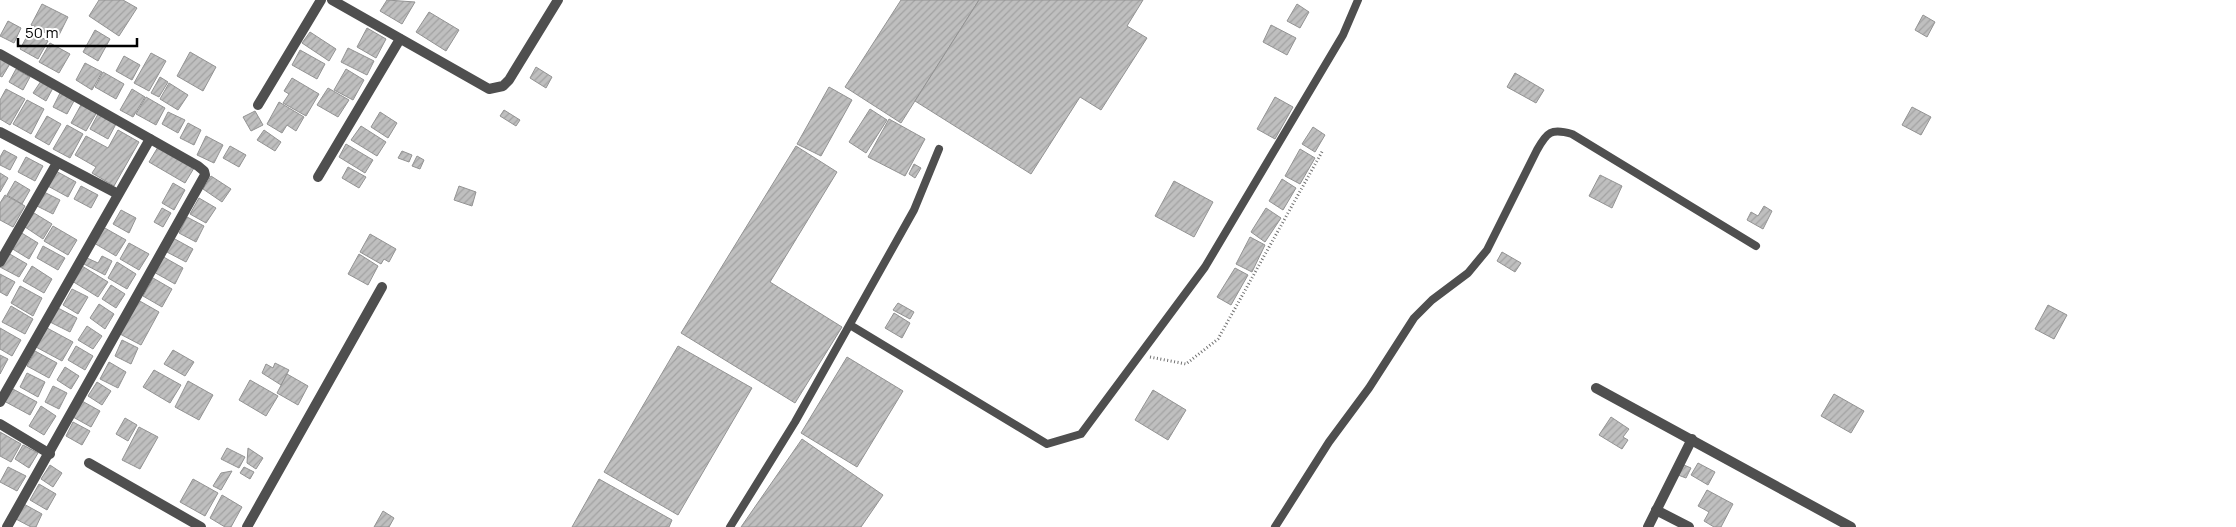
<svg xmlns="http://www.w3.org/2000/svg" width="2236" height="527" font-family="Manrope,sans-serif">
<defs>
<pattern id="building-hatch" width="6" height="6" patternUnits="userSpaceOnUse" patternTransform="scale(1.25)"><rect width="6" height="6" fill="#bfbfbf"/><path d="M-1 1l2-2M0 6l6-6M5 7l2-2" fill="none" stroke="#a2a2a2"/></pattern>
</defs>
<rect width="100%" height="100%" fill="#fff"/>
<g fill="url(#building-hatch)" stroke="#939393">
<path d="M99,0h24l14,8 -18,28 -30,-20z"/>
<path d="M387,0l28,2 -13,22 -22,-13z"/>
<path d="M901,0h78l-78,123 -56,-36z"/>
<path d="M979,0h164l-16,26 20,12 -46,72 -21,-13 -49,77 -116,-73z"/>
<path d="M42,4l26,13 -11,22 -26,-14z"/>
<path d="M1297,4l12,8 -9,16 -13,-7z"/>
<path d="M429,12l30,18 -13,21 -30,-19z"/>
<path d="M1923,15l12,7 -8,15 -12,-7z"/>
<path d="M8,21l13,7 -7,15 -14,-7z"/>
<path d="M1271,25l25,13 -9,17 -24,-13z"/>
<path d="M367,28l19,11 -10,19 -19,-11z"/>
<path d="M95,30l15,9 -12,22 -15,-9z"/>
<path d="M30,31l18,10 -10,18 -18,-10z"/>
<path d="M310,32l26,17 -7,12 -27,-18z"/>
<path d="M50,43l20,11 -11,19 -20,-11z"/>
<path d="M348,48l26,13 -7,14 -26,-13z"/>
<path d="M300,50l25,14 -8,15 -25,-14z"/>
<path d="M190,52l26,15 -13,24 -26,-15z"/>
<path d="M151,53l15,8 -17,30 -15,-8z"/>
<path d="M0,56l11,6 -9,15 -2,-1z"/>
<path d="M124,56l16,9 -8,15 -16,-9z"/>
<path d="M85,63l17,9 -10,18 -16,-10z"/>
<path d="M536,67l16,10 -6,11 -16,-10z"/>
<path d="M16,69l14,8 -7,13 -14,-8z"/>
<path d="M346,69l18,11 -11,20 -19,-10z"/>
<path d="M103,72l21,12 -8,15 -21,-12z"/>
<path d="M1515,73l29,17 -8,13 -29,-16z"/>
<path d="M160,77l8,5 -9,15 -8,-4z"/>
<path d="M292,78l27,16 -13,22 -23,-13 6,-9 -5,-3z"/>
<path d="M41,81l12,7 -7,13 -13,-8z"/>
<path d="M169,83l19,12 -10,15 -18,-11z"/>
<path d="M829,87l23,13 -31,56 -24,-12z"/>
<path d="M328,88l21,12 -11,17 -21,-12z"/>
<path d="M6,89l19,10 -15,26 -10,-6v-19z"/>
<path d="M132,89l13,8 -12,20 -13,-7z"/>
<path d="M60,93l14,8 -7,13 -14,-7z"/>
<path d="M146,97l19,11 -9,17 -20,-11z"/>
<path d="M1275,97l18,10 -18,32 -18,-10z"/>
<path d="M27,100l17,9 -13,25 -18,-10z"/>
<path d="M279,102l25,15 -8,14 -9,-6 -5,8 -15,-9z"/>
<path d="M82,103l15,9 -11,19 -15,-8z"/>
<path d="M1912,107l19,10 -10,18 -19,-10z"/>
<path d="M870,109l17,11 -21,33 -17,-11z"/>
<path d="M504,110l16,10 -4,6 -16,-10z"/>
<path d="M255,111l8,14 -12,6 -8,-14z"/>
<path d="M168,112l17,8 -7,13 -16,-9z"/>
<path d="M380,112l17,11 -9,15 -17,-11z"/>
<path d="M98,114l18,10 -8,15 -18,-10z"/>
<path d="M47,116l14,8 -12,21 -14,-8z"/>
<path d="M889,119l36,20 -20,37 -37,-19z"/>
<path d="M188,123l13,7 -7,15 -14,-7z"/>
<path d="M67,125l16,9 -13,24 -17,-9z"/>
<path d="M361,126l25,16 -9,14 -26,-16z"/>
<path d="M1313,127l12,8 -10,17 -13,-8z"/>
<path d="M118,130l21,12 -25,44 -22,-13 4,-6 -21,-12 11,-19 22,12z"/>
<path d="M264,130l17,12 -6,9 -18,-11z"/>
<path d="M206,136l17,9 -9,18 -17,-8z"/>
<path d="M346,144l27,16 -8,13 -26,-16z"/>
<path d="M230,146l16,9 -7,12 -16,-9z"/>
<path d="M796,146l41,26 -67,110 72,45 -47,76 -114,-70z"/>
<path d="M158,147l36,21 -9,15 -36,-21z"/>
<path d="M1300,149l15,9 -15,26 -15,-8z"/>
<path d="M4,150l13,7 -7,13 -10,-5v-8z"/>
<path d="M402,151l10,4 -3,7 -11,-4z"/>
<path d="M417,156l7,4 -4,9 -8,-3z"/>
<path d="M26,157l17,9 -8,15 -17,-9z"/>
<path d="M914,164l7,4 -6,10 -6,-4z"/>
<path d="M348,167l18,10 -7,11 -17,-10z"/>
<path d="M54,170l22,12 -8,15 -22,-12z"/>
<path d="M0,173l8,5 -8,14z"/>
<path d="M1600,175l22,11 -10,22 -23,-12z"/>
<path d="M211,176l20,13 -9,13 -19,-13z"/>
<path d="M1282,179l14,9 -13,22 -14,-9z"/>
<path d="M15,181l15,9 -8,14 -15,-9z"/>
<path d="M1174,181l39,21 -19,35 -39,-21z"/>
<path d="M173,183l12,7 -11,20 -12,-7z"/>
<path d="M81,186l17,9 -7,13 -17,-9z"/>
<path d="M459,186l17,6 -4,14 -18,-6z"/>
<path d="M42,191l18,9 -7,14 -18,-9z"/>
<path d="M5,195l20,11 -12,21 -13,-7v-17z"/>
<path d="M199,198l17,10 -10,15 -16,-9z"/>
<path d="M1764,206l8,5 -9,18 -16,-9 4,-8 7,4z"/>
<path d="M162,208l9,5 -8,14 -9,-5z"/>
<path d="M1266,208l15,10 -16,24 -14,-10z"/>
<path d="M121,210l15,8 -7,15 -16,-9z"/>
<path d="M34,213l18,11 -9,15 -18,-12z"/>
<path d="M187,217l17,9 -8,16 -17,-9z"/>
<path d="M53,226l24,14 -9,15 -24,-14z"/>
<path d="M103,227l23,13 -10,16 -22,-13z"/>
<path d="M20,232l18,11 -9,16 -18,-11z"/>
<path d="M370,234l26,15 -7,13 -5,-3 -3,5 -21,-12z"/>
<path d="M1250,237l15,8 -13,27 -16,-8z"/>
<path d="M173,238l20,11 -7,13 -21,-11z"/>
<path d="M129,243l20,11 -10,16 -19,-11z"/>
<path d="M43,246l22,12 -7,12 -21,-12z"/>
<path d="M1502,252l19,11 -6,9 -18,-11z"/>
<path d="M8,253l19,11 -8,13 -19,-10z"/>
<path d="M359,254l19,12 -10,19 -20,-11z"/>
<path d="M160,255l23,13 -8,16 -23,-13z"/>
<path d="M102,256l10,5 -7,14 -23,-12 5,-5 11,5z"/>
<path d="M117,262l19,12 -9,15 -19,-11z"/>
<path d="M32,266l20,13 -8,14 -21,-12z"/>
<path d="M82,266l26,16 -10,15 -26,-16z"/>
<path d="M1235,268l13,7 -17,30 -14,-8z"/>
<path d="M0,274l15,8 -8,14 -7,-4z"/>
<path d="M153,278l19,11 -10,18 -19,-11z"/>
<path d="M111,285l14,9 -9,14 -14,-9z"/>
<path d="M20,286l22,12 -9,18 -22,-13z"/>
<path d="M72,289l16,8 -10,17 -15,-9z"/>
<path d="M138,300l21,12 -18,33 -21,-11z"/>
<path d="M898,303l16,9 -4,7 -17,-9z"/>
<path d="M99,304l15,10 -9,15 -15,-11z"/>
<path d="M2048,305l19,10 -13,24 -19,-10z"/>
<path d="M11,306l22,13 -8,15 -23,-12z"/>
<path d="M58,308l19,10 -7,14 -20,-10z"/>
<path d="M894,313l16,10 -8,15 -17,-10z"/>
<path d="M87,326l15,10 -9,13 -15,-9z"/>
<path d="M0,328l21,12 -9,16 -12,-7z"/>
<path d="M47,328l26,14 -11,19 -26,-14z"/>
<path d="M122,340l16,8 -7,16 -16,-8z"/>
<path d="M76,346l17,10 -8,14 -17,-10z"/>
<path d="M678,346l74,42 -74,127 -74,-43z"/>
<path d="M173,350l21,12 -9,14 -21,-12z"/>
<path d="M35,351l22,12 -8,15 -22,-12z"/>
<path d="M0,355l8,4 -8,15z"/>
<path d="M847,357l56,34 -46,76 -56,-34z"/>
<path d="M109,362l17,10 -8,16 -18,-9z"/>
<path d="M275,363l14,7 -8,15 -19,-12 4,-9 7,4z"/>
<path d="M65,367l14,9 -8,13 -14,-9z"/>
<path d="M154,370l27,15 -11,18 -27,-16z"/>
<path d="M27,373l18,9 -7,15 -18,-10z"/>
<path d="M287,374l21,12 -10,19 -21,-12z"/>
<path d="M250,380l28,16 -12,20 -27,-16z"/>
<path d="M188,381l25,14 -14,25 -24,-13z"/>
<path d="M97,382l14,9 -9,14 -14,-9z"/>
<path d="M53,386l14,7 -8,16 -14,-7z"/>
<path d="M11,388l26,14 -7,13 -26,-14z"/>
<path d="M1153,390l33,20 -18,30 -33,-20z"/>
<path d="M1834,394l30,17 -13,22 -30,-17z"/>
<path d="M82,401l18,10 -9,16 -18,-10z"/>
<path d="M41,406l15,10 -12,19 -15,-9z"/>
<path d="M1611,417l18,12 -6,8 5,3 -6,9 -23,-14z"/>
<path d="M125,418l12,7 -9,16 -12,-7z"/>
<path d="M73,422l17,9 -8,14 -16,-9z"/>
<path d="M139,427l19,10 -18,32 -18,-9z"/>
<path d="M0,432l21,12 -10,18 -11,-6z"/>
<path d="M802,439l81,56 -22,32h-120z"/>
<path d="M23,445l15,8 -9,15 -14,-9z"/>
<path d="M227,448l18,9 -6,11 -18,-9z"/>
<path d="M248,448l15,10 -7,11 -9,-6z"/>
<path d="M1698,463l17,9 -7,13 -17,-10z"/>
<path d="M50,465l12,8 -9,14 -12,-8z"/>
<path d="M1684,465l7,3 -5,10 -8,-3z"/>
<path d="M8,467l18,9 -9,15 -17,-9z"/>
<path d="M244,467l10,5 -4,7 -10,-6z"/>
<path d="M232,471l-11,19 -8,-4 8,-13z"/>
<path d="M193,479l25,14 -13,23 -25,-14z"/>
<path d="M599,479l73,41 -3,7h-97z"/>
<path d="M39,484l17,10 -9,16 -17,-10z"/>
<path d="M1707,490l26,14 -12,23h-7l-10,-6 5,-9 -11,-6z"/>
<path d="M222,495l20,12 -11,20h-6l-15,-9z"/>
<path d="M22,503l20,11 -6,13h-5l-17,-9z"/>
<path d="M383,511l11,7 -5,9h-15z"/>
</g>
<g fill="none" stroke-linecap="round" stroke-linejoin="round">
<path stroke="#717171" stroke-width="3" stroke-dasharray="1 2.5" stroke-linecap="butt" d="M1150,357l36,7 32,-25 105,-189"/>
<g stroke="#4f4f4f" stroke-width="8">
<path d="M850,325l197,119 34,-10 124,-167 138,-232 15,-35"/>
<path d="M730,527l65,-105 119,-212 25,-61"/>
<path d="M1275,527l54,-85 40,-54 45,-70 18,-18 36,-27 19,-23 50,-100c10,-18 14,-22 35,-16l184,112"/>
</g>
<g stroke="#4f4f4f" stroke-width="10">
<path d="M332,0l157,89 14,-3 6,-6 49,-80"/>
<path d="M0,54l198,112 6,5 1,4 -198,352"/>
<path d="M258,105l63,-105"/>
<path d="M0,132l118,62"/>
<path d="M318,177l82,-138"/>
<path d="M0,262l57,-99"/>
<path d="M1596,388l255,139"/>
<path d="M0,402l150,-263"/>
<path d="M0,424l50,30"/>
<path d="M89,463l112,64"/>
<path d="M1656,510l33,17"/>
<path d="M247,527l135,-240"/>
<path d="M1648,527l44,-88"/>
</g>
</g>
<path d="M18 38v8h119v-8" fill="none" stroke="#000000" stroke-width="2.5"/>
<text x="25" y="38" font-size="15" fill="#000000" stroke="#ffffff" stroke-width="4" paint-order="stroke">50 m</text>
</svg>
